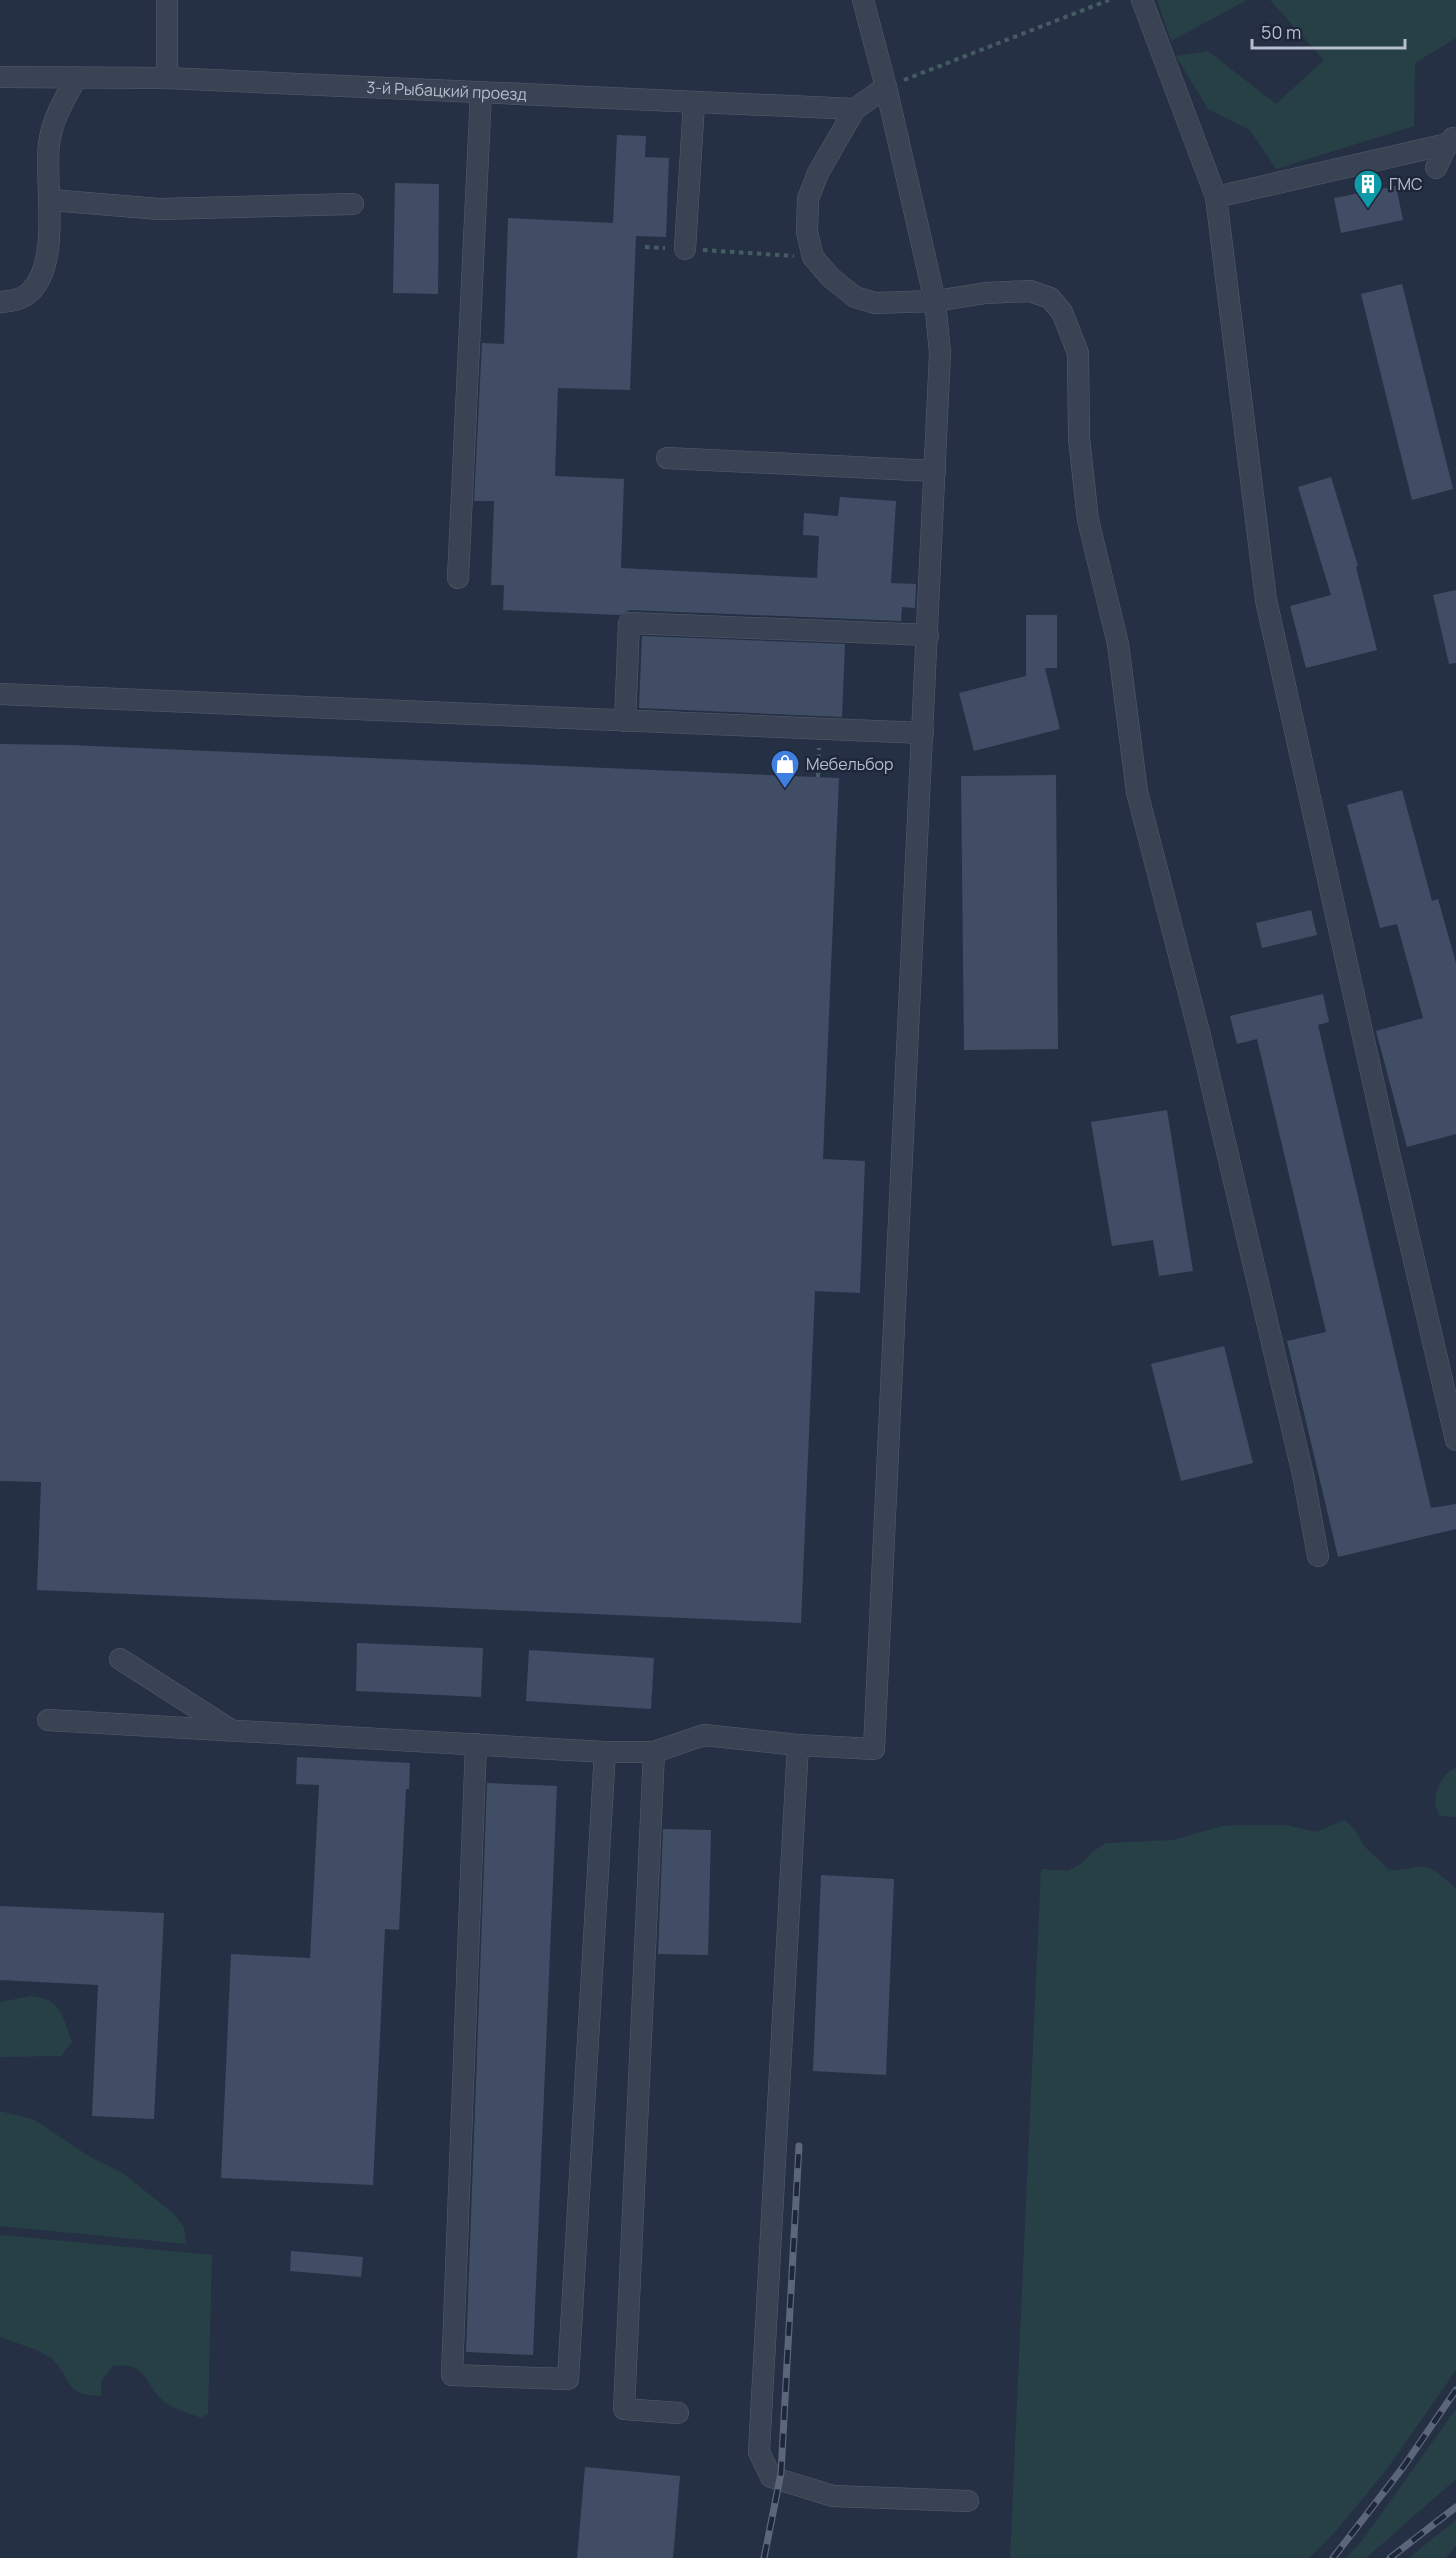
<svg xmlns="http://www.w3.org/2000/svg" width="1456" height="2558" font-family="Manrope,sans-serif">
<rect width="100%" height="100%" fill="#253045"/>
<g fill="#274046">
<path d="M1157,0h90l-76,41z"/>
<path d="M1270,0h186v38l-41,25 -1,63 -138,43 -26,-39 -42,-21 -32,-53 32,-5 68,53 48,-44z"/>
<path d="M1456,1768v49l-15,-1c-13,-11 -1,-44 15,-48z"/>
<path d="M1345,1820l11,11 8,15 25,24c10,1 19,-2 29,-3 14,-2 28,13 38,22v481l-69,99 -52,63 -26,26h-299l31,-689 27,2 14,-8 10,-11 14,-9 67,-3 49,-14 15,-1h49l30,7z"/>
<path d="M31,1996c31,4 31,19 41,46l-11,14 -61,1v-55z"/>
<path d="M0,2111l35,9 55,37 31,15 52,41 11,14 2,17 -186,-18z"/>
<path d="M0,2235l212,20 -4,159 -7,4c-11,-5 -25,-8 -35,-15 -23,-17 -15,-41 -53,-37l-12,15v15c-38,-1 -27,-16 -49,-37 -8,-8 -39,-17 -52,-22z"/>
<path d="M1456,2409v70l-90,79h-20l15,-16z"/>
<path d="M1456,2520v25l-10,13h-37z"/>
</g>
<g fill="#414d65">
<path d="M617,135l29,1 -1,21 24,1 -3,79 -30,-1 -6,154 -72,-2 -3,88 69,3 -3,89 196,10 2,-42 -16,-1 1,-22 34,3 2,-19 56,4 -5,82 25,1 -1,24 -13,-1 -1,14 -271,-11 -10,5 -117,-5 1,-25h-13l3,-84h-20l8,-158 22,1 4,-126 105,5z"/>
<path d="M395,183l44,1 -1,110 -45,-1z"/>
<path d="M1396,186l7,34 -62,13 -7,-35z"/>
<path d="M1402,284l51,205 -41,11 -51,-206z"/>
<path d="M1331,477l27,89 -2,1 21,83 -71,18 -16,-62 41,-11 -33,-108z"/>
<path d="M1456,590v73l-7,1 -16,-69z"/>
<path d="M1026,615h31v53h-12l15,61 -86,22 -15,-58 67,-17z"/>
<path d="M642,636l203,8 -3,73 -203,-9z"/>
<path d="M0,744l69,1 770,33 -16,381 42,2 -5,132 -45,-2 -14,332 -764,-33 4,-108 -41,-1z"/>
<path d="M1056,775l2,274 -94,1 -3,-274z"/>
<path d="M1402,790l30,111 6,-2 18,64v171l-49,13 -31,-116 47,-13 -26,-94 -17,4 -33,-123z"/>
<path d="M1311,910l6,25 -55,13 -6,-25z"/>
<path d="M1323,994l6,28 -11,3 113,483 25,-4v25l-118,28 -51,-216 39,-9 -69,-293 -20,5 -7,-28z"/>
<path d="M1167,1110l26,161 -34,5 -6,-36 -41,6 -21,-124z"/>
<path d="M1224,1346l29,117 -72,18 -30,-117z"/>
<path d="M357,1643l126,5 -2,49 -125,-6z"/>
<path d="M529,1650l125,8 -3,51 -125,-8z"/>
<path d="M297,1757l113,6 -1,26h-3l-7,141 -14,-1 -12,256 -152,-7 10,-224 79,4 9,-173 -23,-1z"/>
<path d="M487,1783l70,3 -24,569 -67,-3z"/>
<path d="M663,1829l48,1 -3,125 -50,-1z"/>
<path d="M821,1875l73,4 -8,196 -73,-4z"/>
<path d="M0,1906l164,7 -10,206 -62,-3 6,-131 -98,-5z"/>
<path d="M291,2251l72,6 -2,20 -71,-6z"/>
<path d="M585,2467l95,9 -7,82h-96z"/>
</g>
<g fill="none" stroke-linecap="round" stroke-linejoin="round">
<g stroke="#555d6e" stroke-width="22">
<g id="minor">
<path d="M1142,0l74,197 50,403 121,544 69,296"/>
<path id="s1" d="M0,77l167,1 688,31 31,-22"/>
<path d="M167,78v-78"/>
<path d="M855,109l-37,64 -10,26 -1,33 6,25 17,20 25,20 20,6 60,-2 51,-8 44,-2 20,7 12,14 16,41 1,85 9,82 30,124 19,148 63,244 104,443 14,77"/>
<path d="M1436,168l11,-24 6,-6"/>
<path d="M1216,197l240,-55"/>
<path d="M51,200l108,9 194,-5"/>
<path d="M685,249l9,-146"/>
<path d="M0,302c10,-1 22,-2 30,-10 32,-31 14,-109 19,-148 3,-25 16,-46 28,-67"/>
<path d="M667,458l268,13"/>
<path d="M458,578l23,-485"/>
<path d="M0,694l923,39"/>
<path d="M625,721l4,-98 299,12"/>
<path d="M120,1659l111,71"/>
<path d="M48,1720l557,32h49l50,-17 94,10 76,4 66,-1396 -5,-52 -49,-214 -23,-87"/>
<path d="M476,1744l-24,631 116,4 37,-627"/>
<path d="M798,1745l-39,707 12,25 62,19 135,5"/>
<path d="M654,1752l-30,657 54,4"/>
</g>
</g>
<g stroke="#455d62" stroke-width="4" stroke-dasharray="4.5 4.5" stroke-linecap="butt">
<path d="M904,80l205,-80"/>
<path d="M645,247l20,1"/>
<path d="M703,250l91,6"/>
<path d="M818,777l1,-29"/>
</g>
<use href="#minor" stroke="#3a4354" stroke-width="21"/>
<g stroke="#5b667b" stroke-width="7">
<g id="rail">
<path d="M764,2558l17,-85 18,-327"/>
<path d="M1333,2558l71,-92 52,-76"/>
<path d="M1390,2558l66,-51"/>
</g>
</g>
<use href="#rail" stroke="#1e273a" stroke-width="4.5" stroke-dasharray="14" stroke-linecap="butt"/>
</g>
<defs>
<g id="building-pin" transform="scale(1.5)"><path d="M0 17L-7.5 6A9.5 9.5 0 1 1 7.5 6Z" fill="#0f9aa8" stroke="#1e273a"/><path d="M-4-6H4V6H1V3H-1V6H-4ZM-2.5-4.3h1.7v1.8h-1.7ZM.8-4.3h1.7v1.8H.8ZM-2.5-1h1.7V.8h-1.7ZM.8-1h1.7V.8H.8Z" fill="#fff"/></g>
<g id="shop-pin" transform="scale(1.5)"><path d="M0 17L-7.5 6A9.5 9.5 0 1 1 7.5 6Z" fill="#3f7fe0" stroke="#1e273a"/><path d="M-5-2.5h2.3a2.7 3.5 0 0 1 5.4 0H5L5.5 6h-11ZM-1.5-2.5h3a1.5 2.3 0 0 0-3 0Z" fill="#fff"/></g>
</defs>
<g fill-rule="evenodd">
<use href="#building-pin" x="1368" y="184"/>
<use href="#shop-pin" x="785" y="764"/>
</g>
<g text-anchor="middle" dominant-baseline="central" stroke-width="5" stroke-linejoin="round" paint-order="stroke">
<g font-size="16" fill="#b7bece" stroke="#1e273a">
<text stroke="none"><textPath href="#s1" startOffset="447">3-й Рыбацкий проезд</textPath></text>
</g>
<g font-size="16" fill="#b7bece" stroke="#1e273a" text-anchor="start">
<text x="1389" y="184">ГМС</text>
<text x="806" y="764">Мебельбор</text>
</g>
</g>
<path d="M1252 39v9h153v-9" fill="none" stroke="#b7bece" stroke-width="3"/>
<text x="1261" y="39" font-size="18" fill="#b7bece" stroke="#1e273a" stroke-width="4.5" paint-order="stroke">50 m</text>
</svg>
